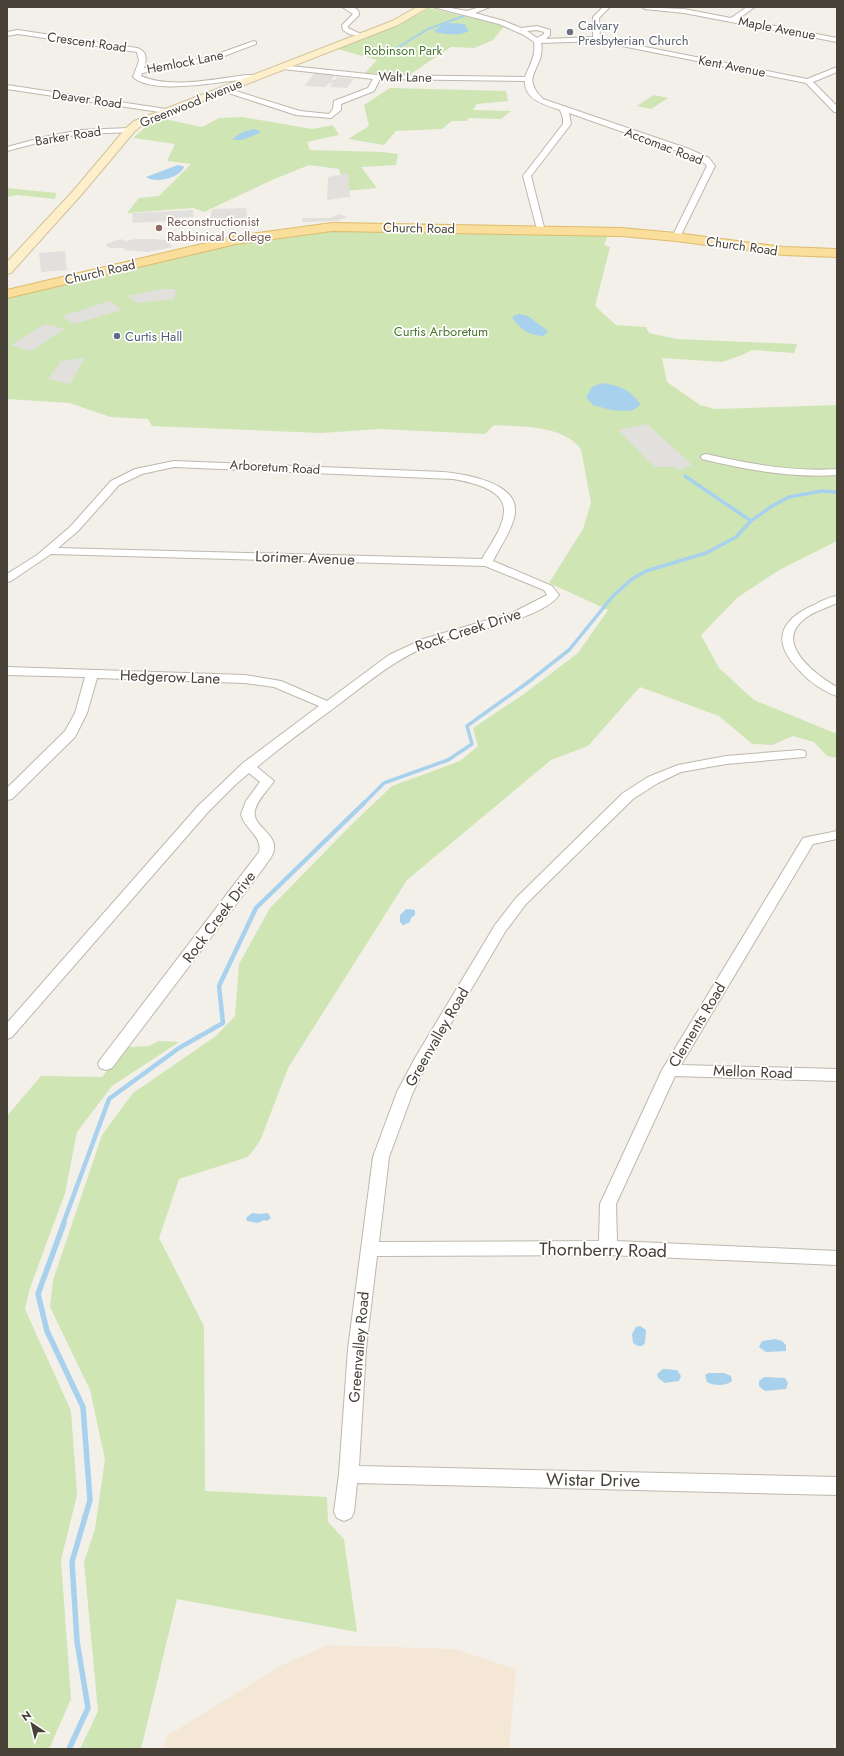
<svg xmlns="http://www.w3.org/2000/svg" width="844" height="1756" font-family="Jost,sans-serif">
<rect width="100%" height="100%" fill="#f3f0e9"/>
<path fill="#f4e7d5" d="M327,1645l126,4 63,20 -7,80h-347l5,-13 115,-71z"/>
<g fill="#cfe5b4">
<path d="M430,8l74,18 -11,14 -19,8 -23,-1 -42,28 -44,-2 12,-13 -40,-11 64,-25z"/>
<path d="M390,88l116,3 2,10 -31,3 -4,6 38,1 -10,8 -33,-1 -1,3h-15l-10,8 -46,2 -12,14 -36,-6 21,-13 -5,-21z"/>
<path d="M654,95l14,3 -17,11 -14,-3z"/>
<path d="M242,117l70,12 21,-4 6,10 -32,7 3,8 73,2 15,2 -2,11 -35,2 16,21 -32,3 -6,-22 -30,-4 -37,15 -68,32 -11,-4 -66,5 12,-15 20,-2 32,-32 -24,-3 8,-17 -42,-6 17,-15 14,-4 38,8 17,-9z"/>
<path d="M7,188l49,5 -1,6 -38,-4 -10,2z"/>
<path d="M338,229l270,6 -4,10 6,2 -15,59 21,19 30,2 3,6 28,6 120,5 -3,9 -42,-3 -10,5 -20,7 -60,-4 5,24 33,23 15,4 122,-4v65l-35,2 10,4 25,-2v67l-56,28 -43,28 -37,38 18,33 35,32 83,34v24l-10,-2 -13,-14 -21,-6 -21,9 -20,-1 -33,-28 -79,-29 -52,59 -37,14 -144,120 -119,188 -28,73 -12,16 -69,22 -20,59 45,88 1,165 122,6 1,25 16,17 13,93 -180,-33 -36,150h-61l18,-38 -14,-149 11,-33 10,-69 -15,-70 -40,-83 3,-27 49,-145 31,-42 83,-57 19,-20 4,-52 31,-56 81,-83 41,-39 68,-25 18,-15 -5,-18 51,-34 54,-41 30,-43 -59,-27 34,-54 8,-26 -10,-54c-18,-24 -59,-22 -87,-24l-9,9 -105,-5 -59,4 -169,-7 -4,-7 -38,-2 -40,-14 -63,-4v-101l240,-57z"/>
<path d="M159,1041l20,1 -67,44 -35,46 -12,61 -35,95 -5,21 46,102 6,84 -16,65 10,139 -22,50h-42v-633l34,-40 61,1 26,-30 21,-1z"/>
</g>
<g fill="#e2e0dd">
<path d="M315,73l20,1 -3,6h3l2,-3 17,2 -7,9 -17,-1 3,-4h-4l-4,4 -21,-1z"/>
<path d="M348,173l2,24 -23,3 1,-23z"/>
<path d="M245,208l2,1 -2,1 2,1 -1,12 -13,4h-25l4,-18z"/>
<path d="M193,210l1,7 -23,1v3l-38,2 -1,-10z"/>
<path d="M339,214l8,3 -10,4 -35,1v-4h28z"/>
<path d="M121,239l4,2 11,-2h20l10,1 7,7 -25,5 -24,-2 1,-2h-16l-4,-4z"/>
<path d="M65,251l2,19 -26,2 -2,-19z"/>
<path d="M162,289h14l-2,10 -36,4 -11,-7z"/>
<path d="M110,301l12,9 -48,14 -12,-8z"/>
<path d="M45,324l19,5 -33,22 -20,-6z"/>
<path d="M85,358l-15,26 -22,-5 13,-18z"/>
<path d="M647,424l42,38 3,3 -13,5 -5,-3h-20l-36,-37z"/>
</g>
<g fill="#a8d1ed">
<path d="M449,23l16,1 2,5 2,2c-8,5 -27,4 -35,0l8,-6z"/>
<path d="M254,129l6,2v2l-18,7h-9c4,-7 13,-9 21,-11z"/>
<path d="M178,165l5,1 1,1c-4,11 -30,17 -38,10z"/>
<path d="M519,314l9,2 20,15 -4,5c-17,-1 -21,-6 -32,-18l3,-3z"/>
<path d="M602,383c19,3 27,6 39,22l-8,5 -9,1 -13,-1 -18,-5 -7,-8 6,-10z"/>
<path d="M406,909l9,1v5l-4,3 -1,4 -6,3h-2v-1l-2,-2v-7z"/>
<path d="M252,1213l9,1 7,-1 3,5 -4,3 -3,-1 -6,3 -11,-2 -1,-3z"/>
<path d="M640,1326l6,4 -1,13 -3,3h-4l-5,-3 -1,-9 4,-7z"/>
<path d="M775,1339l7,2 4,4v6l-20,1 -7,-5 3,-6z"/>
<path d="M663,1369l14,1 4,6 -2,5 -14,2 -7,-5 -1,-4z"/>
<path d="M709,1373h15l7,3 1,5c-6,5 -18,5 -25,1l-2,-7z"/>
<path d="M764,1377l21,1 3,5 -2,6 -21,2 -6,-5v-5z"/>
</g>
<g fill="none" stroke-linecap="round" stroke-linejoin="round">
<path stroke="#a8d1ed" stroke-width="2" d="M384,56l44,-27 36,-13"/>
<g stroke="#a8d1ed" stroke-width="3.5">
<path d="M685,476l66,45"/>
<path d="M363,804l21,-21 64,-23 24,-16 -5,-18 60,-43 42,-33 44,-54 19,-17 14,-8 60,-18 30,-16 15,-16 21,-15 17,-9 33,-6 15,1"/>
</g>
<path stroke="#a8d1ed" stroke-width="4.5" d="M63,1224l46,-125 70,-51 44,-25 -4,-37 37,-78 108,-105"/>
<path stroke="#a8d1ed" stroke-width="5.5" d="M64,1223l-26,71 9,37 36,76 7,93 -18,62 5,79 11,67 -19,41"/>
<g stroke="#beb8ac" stroke-width="2">
<g id="minor">
<path d="M342,7c7,0 18,-1 17,8l-11,11v2l15,7v2l-14,-3 -6,-4 -1,-5 11,-11z"/>
<path d="M433,7h12l22,4 13,-4h10l-15,6 29,8 17,7 16,-2 13,4v5l-4,4 47,-2v-20l10,-10h7l-11,11 1,20 207,41 30,-12v5l-24,10 24,24v6h-3l-28,-29 -209,-42 -56,2c5,26 -23,32 2,56l146,50 20,9 6,8 -35,71 -4,3 -4,-3 35,-71 -4,-4 -20,-9 -114,-40 2,11 -40,52 14,55 -1,2h-6l-15,-57 40,-52v-6l-3,-8c-14,-5 -36,-10 -35,-29l-145,-2 -6,12 -33,13v6l-10,8 -35,-3 -77,-25 4,-2h3l74,23 29,3 4,-5 1,-8 34,-13 5,-9 -90,-10h-3v-4l98,10 147,2c5,-13 11,-21 9,-35l-10,-7 -25,-11zM537,30l7,2v2l-7,4 -10,-7z"/>
<path d="M642,7l42,2 47,9 16,-11h8l-17,12 99,19v4l-153,-29 -39,-4z"/>
<path d="M18,30l119,18c10,3 10,11 7,20l65,-11 45,-16 2,1v2l-45,17 -69,12 -1,3c29,13 74,3 105,-1h9l4,2 -4,2c-28,0 -100,18 -122,-2l6,-16 -2,-9 -119,-18 -11,2v-4z"/>
<path d="M7,85l159,24 4,2 -4,2 -159,-24z"/>
<path d="M130,128l4,2 -1,2 -53,2 -35,7 -38,10v-4l37,-10 36,-7z"/>
<path d="M706,454c44,10 86,18 131,15v6c-46,3 -90,-5 -135,-16l-1,-2 1,-2z"/>
<path d="M174,461l269,11c21,2 74,10 72,39 0,15 -16,37 -22,50l59,25 7,9c-18,26 -98,37 -129,50 -37,15 -64,39 -96,63 -26,19 -52,38 -77,59l17,14c-6,9 -16,18 -19,29 -4,16 22,23 19,40 -1,6 -6,11 -9,16l-153,202 -6,2 -6,-2 -2,-4 2,-4 159,-208c4,-16 -15,-23 -18,-38l5,-13 14,-19 -11,-9 -14,12 -27,27 -196,225 -5,2v-16l191,-217 45,-43 76,-57 -45,-19 -29,-4 -148,-5 -10,35 -12,24 -63,62 -5,1v-12l58,-57 10,-18 10,-36 -78,-2v-8l238,8 36,6 46,20 62,-46 34,-16 89,-26 35,-18 -3,-5 -59,-24 -434,-12 -40,27 -4,1v-8l30,-19 33,-28 41,-46 24,-12zM174,467l279,12c17,3 53,10 51,33 -1,16 -14,33 -22,47l-424,-11 20,-17 41,-46 23,-11z"/>
<path d="M837,596v7c-13,6 -29,10 -38,21 -21,23 20,53 38,63v9c-13,-4 -27,-14 -36,-24 -29,-28 -24,-51 13,-67 7,-4 15,-8 23,-9z"/>
<path d="M800,750l5,1 1,3 -1,3 -79,7 -45,8 -23,11 -25,16 -107,105 -21,28 -78,132 -14,28 -24,65 -10,85 220,-1 1,-37 62,-134 141,-232 34,-7v8l-24,5 -132,221 156,4v12l-162,-5 -59,128 1,37 220,10v14l-229,-10 -231,1 -11,93 -7,117 478,11v18l-480,-12 -3,29 -3,6 -7,3 -7,-3 -3,-6 5,-38 9,-125 25,-192 24,-65 18,-34 80,-133 21,-27 107,-105 25,-16 30,-12 48,-9z"/>
</g>
</g>
<g stroke="#d1c29a" stroke-width="2">
<path id="secondary" d="M417,7h12l-31,18 -256,100 -8,7 -52,62 -71,79 -4,1v-12l67,-72 52,-62 8,-7 258,-100z"/>
</g>
<g stroke="#debb6c" stroke-width="2">
<path id="primary" d="M332,223l289,5 55,5 108,14 53,2v8l-53,-2 -108,-14 -55,-5 -289,-5 -96,13 -229,54v-8l229,-54z"/>
</g>
<use href="#minor" fill="#fff" fill-rule="evenodd"/>
<use href="#secondary" fill="#fcefca" fill-rule="evenodd"/>
<use href="#primary" fill="#f9de9c" fill-rule="evenodd"/>
</g>
<circle fill="#6b7280" stroke="#fff" stroke-width="1.5" cx="570" cy="32" r="4"/>
<circle fill="#8d6e63" stroke="#fff" stroke-width="1.5" cx="159" cy="228" r="4"/>
<circle fill="#5c6f8a" stroke="#fff" stroke-width="1.5" cx="117" cy="336" r="4"/>
<g text-anchor="middle" dominant-baseline="central" stroke-width="3.5" stroke-linejoin="round" paint-order="stroke">
<g font-size="13" fill="#5b616d" stroke="#fff" text-anchor="start">
<text x="578" y="25">Calvary<tspan x="578" dy="15">Presbyterian Church</tspan></text>
</g>
<g font-size="13" fill="#474137" stroke="#fff">
<text transform="translate(777 28) rotate(11)">Maple Avenue</text>
<text transform="translate(87 42) rotate(8)">Crescent Road</text>
<text transform="translate(185 62) rotate(-11)">Hemlock Lane</text>
<text transform="translate(732 66) rotate(11)">Kent Avenue</text>
<text transform="translate(405 77) rotate(1)">Walt Lane</text>
<text transform="translate(87 99) rotate(8)">Deaver Road</text>
<text transform="translate(191 103) rotate(-22)">Greenwood Avenue</text>
<text transform="translate(68 136) rotate(-9)">Barker Road</text>
<text transform="translate(664 146) rotate(21)">Accomac Road</text>
<text transform="translate(419 228) rotate(1)">Church Road</text>
<text transform="translate(742 246) rotate(8)">Church Road</text>
<text transform="translate(100 272) rotate(-13)">Church Road</text>
<text transform="translate(275 467) rotate(3)">Arboretum Road</text>
</g>
<g font-size="13" fill="#49762d" stroke="#fff">
<text x="403" y="50">Robinson Park</text>
<text x="441" y="331">Curtis Arboretum</text>
</g>
<g font-size="13" fill="#785e54" stroke="#fff" text-anchor="start">
<text x="167" y="221">Reconstructionist<tspan x="167" dy="15">Rabbinical College</tspan></text>
</g>
<g font-size="13" fill="#4e5e75" stroke="#fff" text-anchor="start">
<text x="125" y="336">Curtis Hall</text>
</g>
<g font-size="15" fill="#474137" stroke="#fff">
<text transform="translate(305 558) rotate(2)">Lorimer Avenue</text>
<text transform="translate(468 630) rotate(-18)">Rock Creek Drive</text>
<text transform="translate(170 677) rotate(2)">Hedgerow Lane</text>
<text transform="translate(219 917) rotate(-53)">Rock Creek Drive</text>
<text transform="translate(697 1025) rotate(-59)">Clements Road</text>
<text transform="translate(437 1037) rotate(-60)">Greenvalley Road</text>
<text transform="translate(753 1072) rotate(2)">Mellon Road</text>
<text transform="translate(359 1347) rotate(-85)">Greenvalley Road</text>
</g>
<g font-size="18" fill="#474137" stroke="#fff">
<text transform="translate(603 1250) rotate(1)">Thornberry Road</text>
<text transform="translate(593 1480) rotate(1)">Wistar Drive</text>
</g>
</g>
<rect width="844" height="1756" fill="none" stroke="#474137" stroke-width="16"/>
<g transform="translate(32 1724) rotate(325)" stroke="#ffffff" stroke-width="3" paint-order="stroke">
<path d="M0-3L7 15L0 10L-7 15Z" fill="#474137"/>
<text y="-6" font-size="11" font-weight="bold" text-anchor="middle" fill="#474137">N</text>
</g>
</svg>
